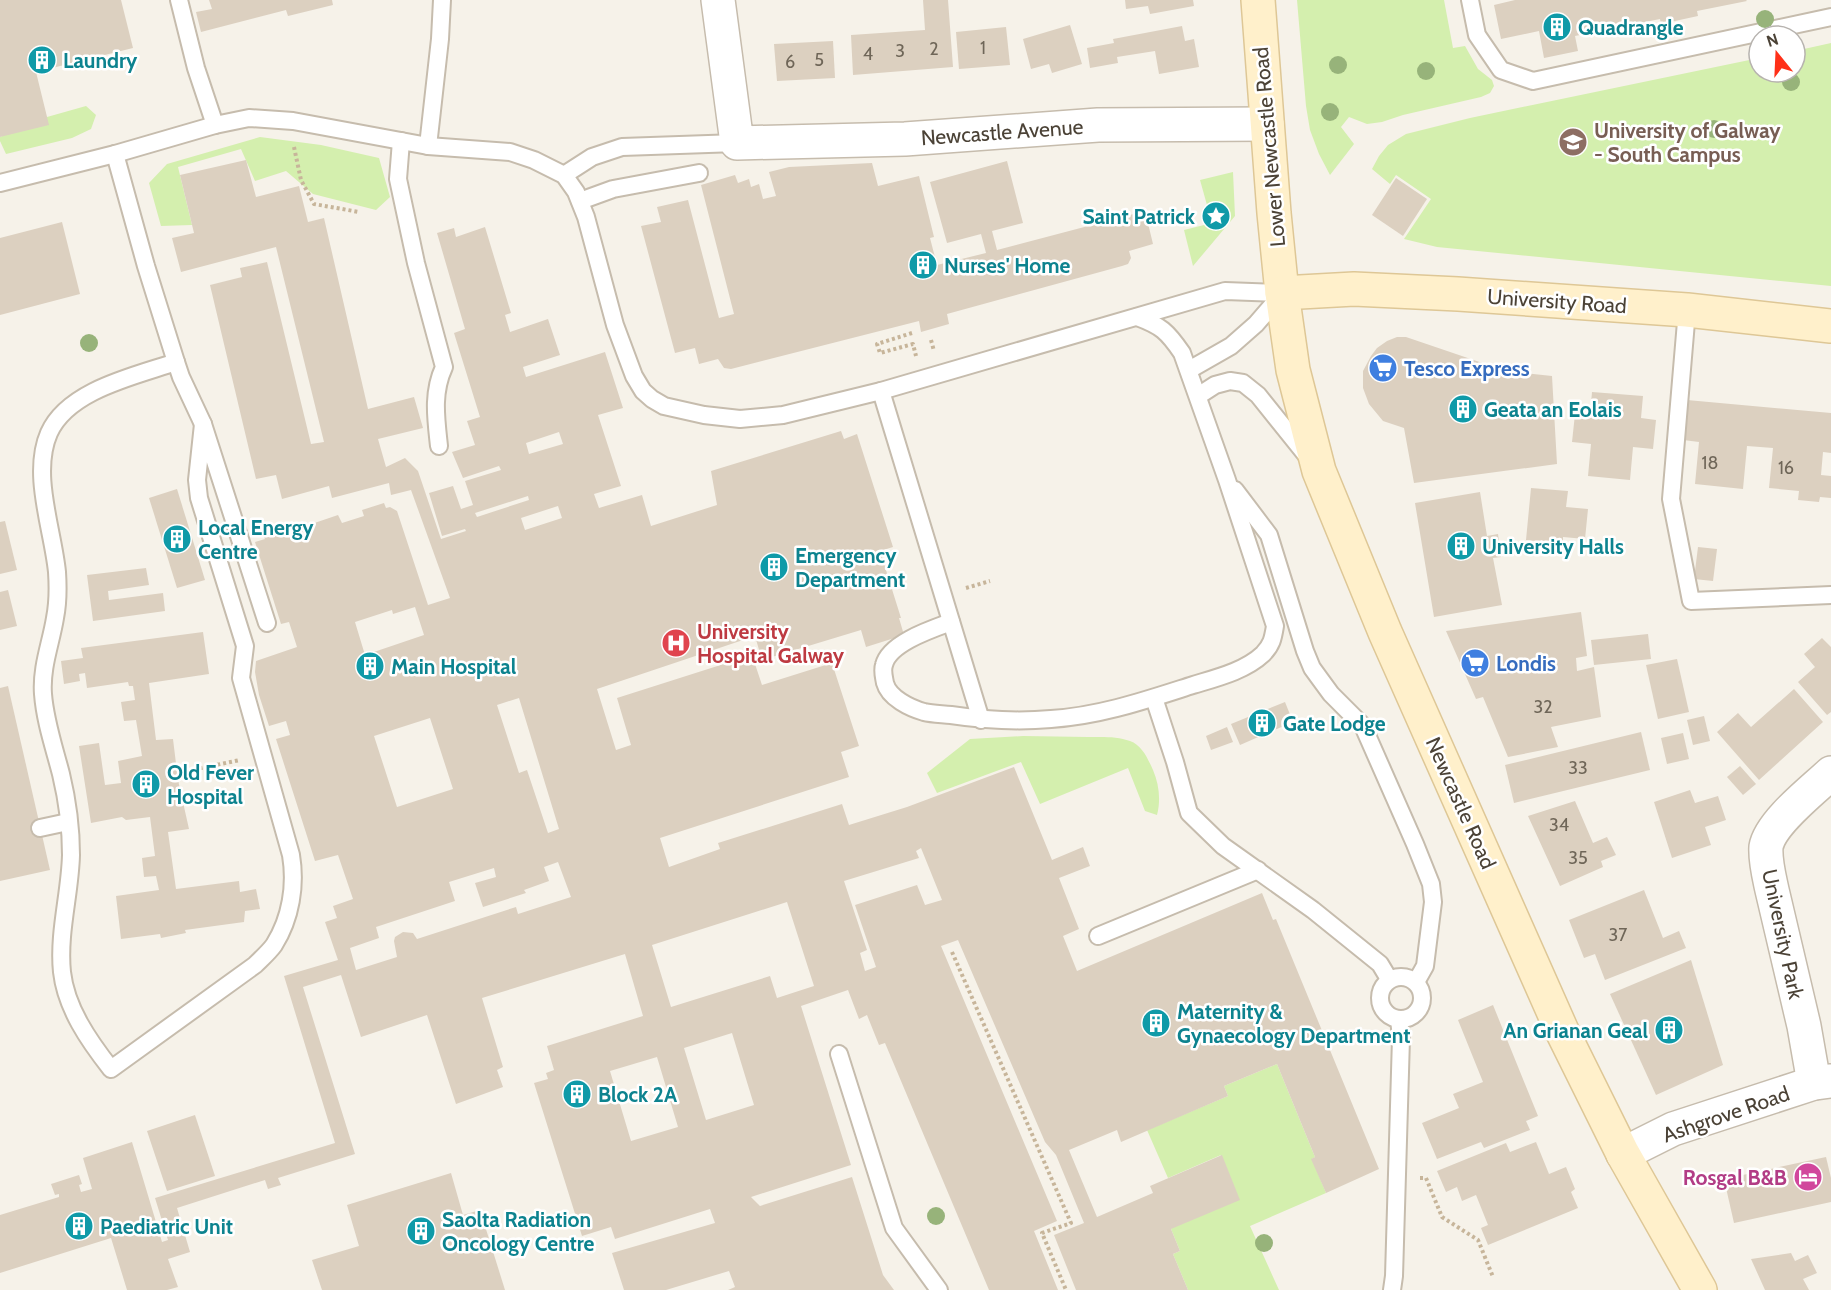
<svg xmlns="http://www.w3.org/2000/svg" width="1831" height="1290" font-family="Cabin,sans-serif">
<rect width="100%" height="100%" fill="#f6f2e9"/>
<g fill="#d4efae">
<path d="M1297,0h147l9,48 12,-2 13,23 14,11 2,6 -4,7 -9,4 -78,18 -21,7 -15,2 -18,-7 -8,10 13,17 -24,31 -11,-21 -9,-24 -4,-24z"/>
<path d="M1831,43v243l-394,-39 -33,-8 27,-40 -35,-24 -6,9 -18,-15 7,-13 9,-11 18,-11 64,-16 289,-60v14h36v-21z"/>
<path d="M86,106l10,9 -5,14 -19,9 -66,16 -6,-13v-4l47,-20z"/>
<path d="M260,137l61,8 58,13 11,39 -14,13 -63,-16 -27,-23 -31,10 -14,-32 -63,18 14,58 -31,1 -12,-43 18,-19z"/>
<path d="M1233,172l2,44 -42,50 -9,-36 28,-7 -12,-43z"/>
<path d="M1023,736c22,0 44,1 65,1 14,0 29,-1 42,4 12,4 18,18 23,29 6,14 8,30 4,45l-12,-4 -17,-43 -88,36 -19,-42 -84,31 -10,-20 43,-34z"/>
<path d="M1277,1064l38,93 -3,2 14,34 -76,33 29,64h-91l-15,-36 7,-3 -9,-22 50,-74 -53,23 -21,-48 81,-34 -4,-10z"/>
</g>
<g fill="#dcd0c0" fill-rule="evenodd">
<path d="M0,0h121l12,48 -97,24 13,53 -49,12z"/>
<path d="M209,0h123l1,5 -45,11 -2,-6 -85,22 -5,-20 16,-3z"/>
<path d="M923,0h25l5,67 -100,8 -2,-40 74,-5z"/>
<path d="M1125,0h68l1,6 -44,8 -2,-8 -22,3z"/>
<path d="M1515,0h231l1,1 -50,10 1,5 -37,8 -1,-5 -85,17 3,15 -34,7 -5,-27 -38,8 -7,-34z"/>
<path d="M1070,25l12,39 -30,9 -3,-9 -18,5 -8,-30z"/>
<path d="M1182,26l3,15 9,-2 5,28 -40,7 -4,-23 -38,6 1,6 -28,5 -3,-20 27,-5 -1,-4z"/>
<path d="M1006,27l4,38 -51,4 -3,-37z"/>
<path d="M833,41l2,37 -58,3 -3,-37z"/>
<path d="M246,160l10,37 43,-11 9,36 16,-4 44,191 46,-12 9,31 -45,11 8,28 19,-9 13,13 23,68 25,-8 -1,-2 -23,7 -13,-43 24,-7 8,23 12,-4 -8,-24 36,-11 -2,-4 -36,12 -11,-26 23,-7 -8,-24 13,-4 -26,-84 11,-4 -28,-96 17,-5 2,9 29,-10 26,86 -6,2 5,17 38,-13 12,36 -37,12 3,10 79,-25 18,56 -25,7 23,71 -27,8 5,14 43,-13 9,31 66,-21 -6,-34 130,-40 3,8 13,-5 36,113 -13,4 21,67h-2l5,17 -38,12 -5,-17 -99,30 -7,-24 -158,53 19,61 15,-5 -14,-47 135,-43 10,30 70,-22 27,83 -18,6 8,25 -189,61 9,29 51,-18 -2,-6 124,-39 7,21 58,-18 107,-40 38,93 31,-13 7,19 -31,12 20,51 -16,7 14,35 185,-78 11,27 3,-1 103,250 -53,24 -15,-34 4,-2 -38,-93 -53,22 4,10 -107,46 -4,-12 -48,20 28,67 56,-24 -3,-7 72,-31 18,45 -69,29 9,22 -7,3 15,36h-112l-22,-55 30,-12 -28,-68 -11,-13 -87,-202 -17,6 116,275 -23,10 24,59h-69l-104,-247 -6,2 -12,-30 -8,4 -11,-29 -47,16 50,159 -100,32 9,9 92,-29 31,98 11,15h-166l7,-3 -6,-16 -63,19h-42l-12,-37 103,-30 -5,-14 -95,30 -4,-12 -29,9 -48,-153 14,-4 -2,-6 8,-3 -7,-24 96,-30 -18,-62 -143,44 21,69 -6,3 6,17 -47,17 -29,-89 -66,22 -20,-62 -38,12 52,167 -77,24 3,7 -13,4 -3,-9 -88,28 13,44 -22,7 10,28 -11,3h-40l-16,-52 -111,35v-58l59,-18v-3l-4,1 -4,-11 28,-9 3,9 -3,1 2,7 11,-3 -9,-31 49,-16 30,100 6,-2 -13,-42 180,-55 -51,-167 54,-16 -13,-38 12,-4 -4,-12 20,-7 -15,-44 -23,6 -39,-122 14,-4 -4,-14 -17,5 -10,-31 -4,-23 1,-11 41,-14 -8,-25 -8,2 -26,-82 10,-3 -2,-4 20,-7 2,5 53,-18 4,8 22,-7 -2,-6 22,-7 2,5 4,-1 7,4 31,94 22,-7 -39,-108 -20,5 -2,-12 -57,15 -3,-12 -47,13 -6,-24 -20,4 -46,-194 32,-8 -2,-9 27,-6 44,182 13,-2 -48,-195 -95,25 -9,-34 22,-5 -14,-58zM559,432l4,12 -34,10 -3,-11zM528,496l1,4 -52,17 -2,-4zM558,506l4,12 -37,12 -4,-12zM415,607l9,28 -59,20 -10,-33 37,-12 1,4zM519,698l40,131 -11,4 -21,-63 -8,3 -22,-68zM430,718l23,71 -56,18 -23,-71zM921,848l21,52 -17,5 -8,-20 -62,20 21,62 -11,4 -5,-18 7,-3 -23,-69 75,-23 -3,-7zM558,862l13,35 -53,17 -2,-7 -99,32 -4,-6 -10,-1 -8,5 -1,4 3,16 -41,13 -6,-22 29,-10 -3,-11 79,-26 -6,-19 45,-14 2,9 -21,6 8,24 43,-14 -2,-3 25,-9 -5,-14zM787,902l27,84 -37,12 -7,-22 -99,31 -19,-62zM732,1033l22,72 -48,15 -22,-72zM657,1057l21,70 -47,14 -21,-70z"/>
<path d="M1007,161l16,62 -31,8 5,19 148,-39 8,33 -24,7 2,7 -3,6 -6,2 -175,48 2,10 -28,8 -2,-11 -188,48 -7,-1 -6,-9 -19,5 -4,-16 -20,5 -34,-127 20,-4 -4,-15 31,-7 31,118 15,-4 -33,-129 34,-10 3,8 11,-4 2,8 8,-3 4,15 13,-3 -7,-24 20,-5 83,-4 6,23 41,-10 15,61 -4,1 7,27 49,-12 -5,-19 -34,9 -17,-61z"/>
<path d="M1396,178l31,21 -24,37 -31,-21z"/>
<path d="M62,222l18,72 -80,21v-77z"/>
<path d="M1397,337h9l100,34 46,5 5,88 -143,19 -10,-55 -21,-7 -14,-17 -6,-16v-17l8,-15 6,-8 10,-7z"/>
<path d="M1592,392l51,4 -2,22 15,2 -3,29 -20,-2 -3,33 -42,-4 3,-32 -19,-2 3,-28 15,1z"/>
<path d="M1687,400l144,13v40l-8,-1 -2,23 10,1v22l-11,-1 -1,5 -21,-2 1,-9 -30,-3 4,-40 -26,-2 -4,43 -48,-5 4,-42 -16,-2z"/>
<path d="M1531,488l37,3 -2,16 22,2 -3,30 -22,-2v7l-37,-4z"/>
<path d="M177,489l28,91 -28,8 -28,-90z"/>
<path d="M1480,492l7,44 11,-2 3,23 -8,1 9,47 -68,12 -19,-114z"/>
<path d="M5,521l12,49 -17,4v-52z"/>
<path d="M1698,547l19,2 -4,32 -19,-2z"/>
<path d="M146,568l3,17 -41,6 1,9 54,-7 2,18 -72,10 -6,-46z"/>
<path d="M8,590l9,36 -17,4v-38z"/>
<path d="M1581,612l6,44 -11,2 1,13 17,-4 7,50 -50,10 7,20 -50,10 -25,-60 -7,2 -30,-68z"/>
<path d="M203,632l6,42 -60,9 7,57 17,-1 5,41 11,49 -21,3 8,57 63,-8 1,11 16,-3 4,20 -15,2 -1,11 -59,8 1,3 -25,5 -1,-4 -39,5 -5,-43 43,-6 -3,-14 -12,1 -2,-19 13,-2 -5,-39 -24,3 -4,-3 -31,6 -12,-77 20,-3 6,42 16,-2 -3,-22 24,-5 -6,-36 -12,1 -3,-19 14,-2 -2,-14h-4l-1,-4 -41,6 -2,-15 -6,1 1,7 -16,3 -3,-23 22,-3 -2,-10z"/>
<path d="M1648,634l3,25 -57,6 -3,-25z"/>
<path d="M1822,638l9,9v65l-4,3 -29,-33 17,-15 -11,-13z"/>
<path d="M1677,659l12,53 -31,7 -12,-54z"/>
<path d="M8,686l42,184 -50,11v-193z"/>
<path d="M1794,689l29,33 -64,58 -42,-48 21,-19 13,14z"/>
<path d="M1285,702l8,20 -53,23 -9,-21z"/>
<path d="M1704,716l6,25 -17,4 -6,-25z"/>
<path d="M1227,727l6,15 -22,8 -5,-14z"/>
<path d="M1641,732l9,38 -136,33 -9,-38z"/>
<path d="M1683,733l6,26 -22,5 -6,-26z"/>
<path d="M1740,766l16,18 -13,11 -16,-18z"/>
<path d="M1690,790l5,13 23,-7 8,24 -21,7 6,18 -39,13 -18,-56z"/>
<path d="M1575,801l18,42 14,-6 9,18 -15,6 2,6 -43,19 -32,-70z"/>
<path d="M1644,890l19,48 16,-7 7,17 -81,32 -10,-26 -11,4 -15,-38z"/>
<path d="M1691,960l32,105 -67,30 -46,-101z"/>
<path d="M1493,1005l45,111 -12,5 4,9 -46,18 -3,-6 -44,17 -15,-36 37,-15 -6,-14 30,-12 -25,-62z"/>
<path d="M195,1115l20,61 -48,15 -20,-60z"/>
<path d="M1536,1142l13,32 17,-7 9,22 -4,3 7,16 -90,37 -7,-17 7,-3 -12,-30 -14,6 -5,-14 -11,5 -9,-21 69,-28 4,9z"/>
<path d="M1826,1157l5,21v24l-97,21 -10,-44z"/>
<path d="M451,1173l12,42 17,-5 25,80h-183l-10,-30 47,-14 -12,-41z"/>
<path d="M1791,1253l4,8 13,-6 9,18 -14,6 6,11h-44l-14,-31z"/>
</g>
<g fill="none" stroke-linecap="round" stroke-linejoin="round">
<g stroke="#c6bcad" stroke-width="20">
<g id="service">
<path d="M179,0l17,68 19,57"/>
<path d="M1470,0l7,35 24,35 32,11 298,-64"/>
<path d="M401,141l-3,38 18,84 28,104c-12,26 -8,51 -5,79"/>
<path d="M428,146l12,-107 2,-39"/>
<path d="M115,154l31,112 30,96c-41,14 -108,28 -127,71 -18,41 4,97 8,139 1,15 1,31 -2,46 -4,25 -14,49 -12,76 2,27 11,53 18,80 6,25 10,54 10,81 -1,39 -13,78 -9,117 4,36 27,69 49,97l144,-104c6,-6 14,-13 19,-20 17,-27 22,-60 17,-90l-50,-177 4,-32 -46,-148 -2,-18 6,-56"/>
<path d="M564,175l28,-18 30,-10 115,-4"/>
<path d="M0,183l115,-29 100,-29 34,-7 44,3 135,25 82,6 24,8 30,15 12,17 10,25 29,108 19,51 9,15 9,8 12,7 40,9 36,4 43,-4 98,-24 344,-100 57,2"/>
<path d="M580,201l33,-12 86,-16"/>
<path d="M1687,310l-16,189 20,102 140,-6"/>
<path d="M176,362l5,15 22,47 64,199"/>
<path d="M1189,370l42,-24 25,-22 26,-30"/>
<path d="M881,391l100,329"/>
<path d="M1198,396l17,-11 15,-4 13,2 15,12 49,61"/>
<path d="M1235,490l34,45 36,116 7,17 8,11 11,15 32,32 52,118 16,40 2,18 -8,64 -9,16"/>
<path d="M951,622c-19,7 -62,21 -67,43 -2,6 0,12 1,18 4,15 25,25 39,29 8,2 18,2 27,3 33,5 66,7 100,4 49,-3 95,-19 142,-34 23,-7 52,-14 70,-31 9,-9 10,-16 12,-28l-48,-146 -45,-127c-15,-22 -21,-27 -45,-36"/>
<path d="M1154,698l21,64 14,51 34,33 90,64 67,54 9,15"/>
<path d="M40,828l28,-6"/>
<path d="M1098,936l160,-66"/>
<circle cx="1401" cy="998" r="21"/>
<path d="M839,1054l55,174 45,62"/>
<path d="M1392,1290l2,-14 7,-238 -2,-19"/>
</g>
</g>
<g stroke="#c6bcad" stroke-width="36">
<g id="minor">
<path d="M718,0l19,143 168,-4 193,-14 169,-1"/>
<path d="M1814,1083l-10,-57 -32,-136c-3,-14 -7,-29 -6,-43 4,-24 47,-57 65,-74"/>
<path d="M1623,1154l50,-25 141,-46 17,-2"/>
</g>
</g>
<g stroke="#dec796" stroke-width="36">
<g id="secondary">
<path d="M1258,0l16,213 8,80 11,77 26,101 66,161 177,399 61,123 77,136"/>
<path d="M1282,293l72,-4 104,5 229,16 144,16"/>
</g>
</g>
<g stroke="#c7b59a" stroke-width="4" stroke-dasharray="3 3" stroke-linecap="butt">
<path d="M294,147l7,33 13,24 45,8"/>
<path d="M912,333l-35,11 3,9 33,-9 3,12"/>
<path d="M931,340l3,11"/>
<path d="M966,588l24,-7"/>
<path d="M182,772l58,-12"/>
<path d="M952,952l119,271 -29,10 24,57"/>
<path d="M1420,1178h6l16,39 36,23 15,37"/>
</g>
<use href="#service" stroke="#fff" stroke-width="16"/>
<use href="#minor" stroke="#fff" stroke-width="33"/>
<use href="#secondary" stroke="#fff0cb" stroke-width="33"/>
</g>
<g fill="#97b37a">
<circle cx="1765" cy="19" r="9"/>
<circle cx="1338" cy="65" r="9"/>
<circle cx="1426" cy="71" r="9"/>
<circle cx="1791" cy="82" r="9"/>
<circle cx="1330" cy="112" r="9"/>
<circle cx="1714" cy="129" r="9"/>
<circle cx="89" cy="343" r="9"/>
<circle cx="936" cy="1216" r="9"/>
<circle cx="1264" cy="1243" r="9"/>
</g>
<defs>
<g id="building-disc" transform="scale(1.5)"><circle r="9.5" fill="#0f9aa8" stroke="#fff"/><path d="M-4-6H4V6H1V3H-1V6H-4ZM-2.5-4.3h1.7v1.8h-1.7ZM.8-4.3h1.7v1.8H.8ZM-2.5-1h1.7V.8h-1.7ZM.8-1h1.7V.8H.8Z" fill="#fff"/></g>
<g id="university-disc" transform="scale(1.5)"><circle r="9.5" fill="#8d6e63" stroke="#fff"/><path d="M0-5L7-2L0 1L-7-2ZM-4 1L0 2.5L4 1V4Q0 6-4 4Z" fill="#fff"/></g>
<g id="sight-disc" transform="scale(1.5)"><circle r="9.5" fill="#0f9aa8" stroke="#fff"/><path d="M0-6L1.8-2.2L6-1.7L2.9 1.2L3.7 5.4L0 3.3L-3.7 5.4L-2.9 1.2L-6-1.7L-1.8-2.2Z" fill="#fff"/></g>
<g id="supermarket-disc" transform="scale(1.5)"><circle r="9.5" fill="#3f7fe0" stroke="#fff"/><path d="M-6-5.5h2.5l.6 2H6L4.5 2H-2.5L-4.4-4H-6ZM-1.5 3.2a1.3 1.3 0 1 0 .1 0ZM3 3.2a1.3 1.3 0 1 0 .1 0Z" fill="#fff"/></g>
<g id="hospital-disc" transform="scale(1.5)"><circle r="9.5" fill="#e0444e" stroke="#fff"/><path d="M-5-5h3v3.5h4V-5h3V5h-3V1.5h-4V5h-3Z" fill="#fff"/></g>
<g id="hotel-disc" transform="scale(1.5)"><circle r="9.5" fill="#d1479c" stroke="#fff"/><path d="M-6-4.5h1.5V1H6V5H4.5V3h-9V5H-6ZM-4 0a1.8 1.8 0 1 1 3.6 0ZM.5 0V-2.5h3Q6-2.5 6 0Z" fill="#fff"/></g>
</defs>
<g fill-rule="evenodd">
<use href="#building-disc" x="1557" y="27"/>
<use href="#building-disc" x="42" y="60"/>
<use href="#university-disc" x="1573" y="142"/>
<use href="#sight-disc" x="1216" y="216"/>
<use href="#building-disc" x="923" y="265"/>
<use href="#supermarket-disc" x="1383" y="368"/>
<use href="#building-disc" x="1463" y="409"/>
<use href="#building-disc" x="177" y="539"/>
<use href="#building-disc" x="1461" y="546"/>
<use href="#building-disc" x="774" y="567"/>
<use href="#hospital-disc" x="676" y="643"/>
<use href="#supermarket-disc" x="1475" y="663"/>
<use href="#building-disc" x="370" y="666"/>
<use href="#building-disc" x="1262" y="723"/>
<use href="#building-disc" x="146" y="784"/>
<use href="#building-disc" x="1156" y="1023"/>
<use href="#building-disc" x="1669" y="1030"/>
<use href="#building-disc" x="577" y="1094"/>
<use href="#hotel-disc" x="1808" y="1177"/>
<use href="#building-disc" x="79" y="1226"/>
<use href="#building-disc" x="421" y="1231"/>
</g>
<g text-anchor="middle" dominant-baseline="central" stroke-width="5" stroke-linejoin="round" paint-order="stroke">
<g font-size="18" fill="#6f6658">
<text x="983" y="48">1</text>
<text x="934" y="49">2</text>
<text x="900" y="51">3</text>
<text x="868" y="54">4</text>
<text x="819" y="60">5</text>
<text x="790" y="62">6</text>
<text x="1710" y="463">18</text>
<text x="1786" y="468">16</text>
<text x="1543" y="707">32</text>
<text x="1578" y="768">33</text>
<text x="1559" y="825">34</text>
<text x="1578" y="858">35</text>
<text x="1618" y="935">37</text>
</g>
<g font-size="21" font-weight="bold" fill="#0d838f" stroke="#fff" text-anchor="start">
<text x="1578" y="27">Quadrangle</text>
<text x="63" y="60">Laundry</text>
<text x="1195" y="216" text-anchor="end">Saint Patrick</text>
<text x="944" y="265">Nurses' Home</text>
<text x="1484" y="409">Geata an Eolais</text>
<text x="198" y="527">Local Energy<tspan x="198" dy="24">Centre</tspan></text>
<text x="1482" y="546">University Halls</text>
<text x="795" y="555">Emergency<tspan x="795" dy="24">Department</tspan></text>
<text x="391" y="666">Main Hospital</text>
<text x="1283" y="723">Gate Lodge</text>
<text x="167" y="772">Old Fever<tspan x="167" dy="24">Hospital</tspan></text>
<text x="1177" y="1011">Maternity &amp;<tspan x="1177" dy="24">Gynaecology Department</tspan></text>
<text x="1648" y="1030" text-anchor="end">An Grianan Geal</text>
<text x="598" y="1094">Block 2A</text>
<text x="442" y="1219">Saolta Radiation<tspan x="442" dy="24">Oncology Centre</tspan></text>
<text x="100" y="1226">Paediatric Unit</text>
</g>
<g font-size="21" font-weight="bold" fill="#785e54" stroke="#fff" text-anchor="start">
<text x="1594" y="130">University of Galway<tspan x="1594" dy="24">- South Campus</tspan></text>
</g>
<g font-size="21" fill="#4b4236" stroke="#fff">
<text transform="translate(1002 132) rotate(-4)">Newcastle Avenue</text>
<text transform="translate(1269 147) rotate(-95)">Lower Newcastle Road</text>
<text transform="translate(1557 301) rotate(4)">University Road</text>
<text transform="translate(1461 803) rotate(66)">Newcastle Road</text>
<text transform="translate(1783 934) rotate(78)">University Park</text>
<text transform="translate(1726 1114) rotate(-19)">Ashgrove Road</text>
</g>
<g font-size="21" font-weight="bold" fill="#366cbe" stroke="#fff" text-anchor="start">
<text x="1404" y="368">Tesco Express</text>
<text x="1496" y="663">Londis</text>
</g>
<g font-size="21" font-weight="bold" fill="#be3a42" stroke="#fff" text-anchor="start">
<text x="697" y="631">University<tspan x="697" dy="24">Hospital Galway</tspan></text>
</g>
<g font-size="21" font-weight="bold" fill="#b23c85" stroke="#fff" text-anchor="end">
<text x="1787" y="1177">Rosgal B&amp;B</text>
</g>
</g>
<g transform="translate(1777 54) rotate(342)"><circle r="28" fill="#ffffff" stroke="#b7b3af" stroke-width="1.5"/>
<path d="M0-4.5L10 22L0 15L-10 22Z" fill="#ff3018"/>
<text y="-9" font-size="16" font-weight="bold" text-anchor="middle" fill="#4b4236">N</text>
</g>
</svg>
